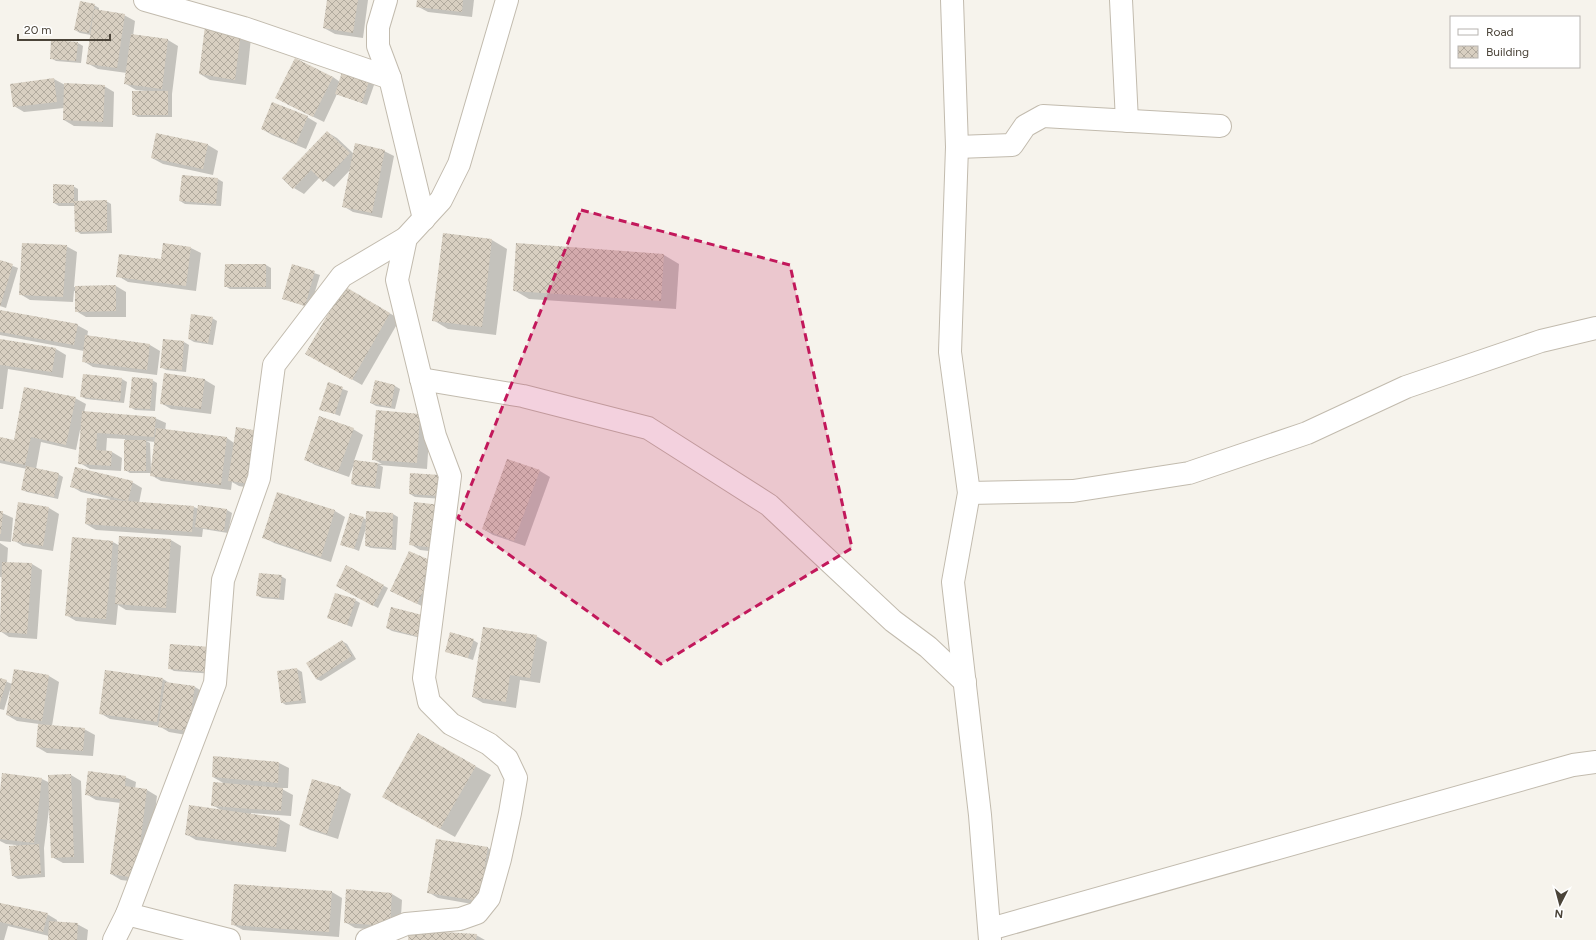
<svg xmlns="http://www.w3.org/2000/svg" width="1596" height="940" font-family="Figtree,sans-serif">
<defs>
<pattern id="building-cross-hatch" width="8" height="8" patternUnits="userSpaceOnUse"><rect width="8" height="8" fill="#d8cfc1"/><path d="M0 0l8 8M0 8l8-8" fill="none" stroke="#b1aa9e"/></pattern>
</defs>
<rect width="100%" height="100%" fill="#f6f3ec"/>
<g fill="#0003" fill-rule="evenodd">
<path d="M328,0h40l-5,38 -28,-4 -11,-6z"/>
<path d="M418,0h56l-2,17 -44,-5 -11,-6z"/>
<path d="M94,5l5,3v3l25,4 11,6 -2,15 35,4 10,6 -6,48v23h-34l-5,-3 13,-23 -10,-1 -10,-6 1,-11 -29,-4 -11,-6 4,-28 -11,-2 -5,-3z"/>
<path d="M206,27l45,11 -5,47 -36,-5 -10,-6z"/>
<path d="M78,43l5,3 -2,17 -25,-2 -5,-3z"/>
<path d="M333,77l7,5h29l5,3 -7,20 -30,-11 -13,28 -37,-18z"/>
<path d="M54,79l11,6 39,1 10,6 -1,35 -39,-1 -10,-6v-12l-40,4 -10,-6z"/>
<path d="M307,117l10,6 -11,26 -34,-14 -10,-6z"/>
<path d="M327,132l10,6 17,16 30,-3 10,5 -12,62 -29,-6 -10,-6 8,-37 -17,18 -14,-10 -16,17 -10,-6z"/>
<path d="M157,134l51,11 10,6 -5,24 -50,-11 -11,-6z"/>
<path d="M218,179l5,3 -2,24 -36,-2 -5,-3z"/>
<path d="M73,186l5,3v13l28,-1 5,3 1,29 -31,1 -5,-3v-25h-17l-5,-3z"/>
<path d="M444,234l48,6 15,9 -11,86 -48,-6 -15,-9z"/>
<path d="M164,244l27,4 10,5 -5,38 -68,-9 -10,-6 44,-16z"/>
<path d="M517,244l147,11 15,9 -3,45 -147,-10 -15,-9z"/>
<path d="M66,246l11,6 -3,35 42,-1 10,6v25h-40l-10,-6v-20h-2l-1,11 -43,-2 -10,-6z"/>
<path d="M0,261l18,7 -12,40 -6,-2z"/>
<path d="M266,265l5,3v21h-41l-5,-3z"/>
<path d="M293,266l27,9 -10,33 -27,-10z"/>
<path d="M344,288l56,31 -38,66 -56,-32z"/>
<path d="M0,311l77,14 11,6 -1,6 63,8 10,6 -3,24 -64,-8 -10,-6 1,-10 -84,-16z"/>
<path d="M212,318l5,3 -4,24 -19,-3 -5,-3z"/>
<path d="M0,340l56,9 10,6 -3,23 -55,-9 -5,40h-3z"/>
<path d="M184,342l5,3 -3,27 -20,-2 -5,-3z"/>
<path d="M122,379l5,3 -3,21 -38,-4 -5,-3z"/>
<path d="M152,380l5,3 -2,28 -20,-1 -5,-3z"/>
<path d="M205,380l10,6 -4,28 -40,-5 -10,-6z"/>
<path d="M376,381l19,5 5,3 -5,20 -19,-3 -5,-3z"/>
<path d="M329,384l19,7 -8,25 -19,-7z"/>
<path d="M75,398l11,6 -2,8 71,6 11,5 -1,8 62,7 7,5 27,47 -22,-4 -7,-4 -1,8 -70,-9 -10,-6v-2h-21l-5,-3v-31l-18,-1 -1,14h6l10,6 -1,13 -31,-2 -10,-6 2,-33h-2l-4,20 -35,-8 -5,27 22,5 5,3 -5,22 -31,-7 -5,-2 5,-21 -27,-6v-25l15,3zM146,441l9,1 -3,27h-1l-1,-26z"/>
<path d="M377,411l53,10 -3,48 -48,-4 4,2 -3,22 -23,-3 -5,-2 2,-20 -5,13 -34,-12 -10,-6 48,-30 10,6 -9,26 28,3 -9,-5z"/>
<path d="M508,460l32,11 10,6 -25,69 -32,-11 -10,-6z"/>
<path d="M411,474l32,25 -28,-2 -5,-3z"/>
<path d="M132,482l10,6 -3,15 55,4 5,2 28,1 5,3 -4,20 -25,-4 -1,8 -106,-7 -10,-6 24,-25 -29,-7 -10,-6z"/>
<path d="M278,493l57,18 10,6 -14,45 -57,-19 -11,-6z"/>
<path d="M415,503l31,50 -26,-3 -10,-6z"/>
<path d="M49,508l10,6 -6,37 -30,-5 -10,-6z"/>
<path d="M0,512l13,6 -2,24 -11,-1z"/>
<path d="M393,514l5,3 -2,33 -25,-2 -5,-2v-18l-7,23 -17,-7 21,-26 4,2z"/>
<path d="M171,540l10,6 -5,67 -50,-3 -8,-5 -2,20 -40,-4 -10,-6 47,-73 7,4z"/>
<path d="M0,543l8,5 -1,15 25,1 10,6 -5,69 -28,-2 -9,-6 3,-54h-3z"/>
<path d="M431,562l-3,47 -37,-18z"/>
<path d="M347,566l41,22 -10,20 -41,-22z"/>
<path d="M281,576l5,3 -2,21 -22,-2 -5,-3z"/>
<path d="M355,600l5,3 -8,24 -24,-9z"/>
<path d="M392,608l33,31 -33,-8 -5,-3z"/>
<path d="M536,636l11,6 -7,41 -20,-3 -4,28 -33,-5 -10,-6z"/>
<path d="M473,640l5,3 -5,17 -27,-9z"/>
<path d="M342,641l5,3 9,15 -35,22 -5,-2z"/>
<path d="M171,645l43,29 -40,-3 -5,-3z"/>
<path d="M297,669l5,3 4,31 -20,2 -5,-3 -3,-30z"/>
<path d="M49,676l10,6 -7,44 32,3 11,6 -2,21 -46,-3 -10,-6 2,-23 -22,-3 -10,-6 4,-25h-1l-6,20 -4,-1v-30l12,5z"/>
<path d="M163,679l8,5 24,3 10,6 -7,44 -29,-5 -10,-6 -49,-7 -10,-6z"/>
<path d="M418,734l73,41 -36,62 -57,-32z"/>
<path d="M214,757l65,6 10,5 -1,20h-8l13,7 -2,21 -40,-3v2l28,4 11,6 -4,27 -90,-12 -10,-6 35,-24 -9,-5 13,-21 -12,-7z"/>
<path d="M3,774l39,5 8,4 21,-8 10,6 3,82h-21l-11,-6 -3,-48 -5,39 1,29 -27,2 -5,-3 3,-31 -10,-1 -6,-3v-40z"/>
<path d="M125,777l11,5 -1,7 12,1 10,6 -11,87 -25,-3 -10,-6 10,-71 -25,-3 -10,-6z"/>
<path d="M313,780l28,8 10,6 -13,45 -28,-9 -10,-5z"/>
<path d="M488,848l10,6 -9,53 -51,-9 -10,-6z"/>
<path d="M347,891l45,3 10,6 -2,32 -45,-4 -10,-6z"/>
<path d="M332,892l10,6 -3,39 -96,-7 -11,-6z"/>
<path d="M0,904l47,10 10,6v3l20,1 11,6 -1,10h-38v-4l-41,-10 -4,14h-4z"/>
<path d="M476,935l9,5h-76z"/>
</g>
<g fill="url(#building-cross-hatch)">
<path d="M327,0h31l-5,33 -30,-5z"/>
<path d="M417,0h46l-1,12 -46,-5z"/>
<path d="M80,1l15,3 -6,29 -15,-3z"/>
<path d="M94,9l31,5 -8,54 -31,-4z"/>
<path d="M205,26l36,5 -6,49 -36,-6z"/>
<path d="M131,34l37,5 -6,50 -38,-5z"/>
<path d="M51,40l27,2 -2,19 -26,-2z"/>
<path d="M295,58l38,19 -20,40 -38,-19z"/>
<path d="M342,72l27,9 -7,22 -27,-9z"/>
<path d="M54,78l3,24 -44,5 -3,-23z"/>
<path d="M64,83l41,2 -2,37 -40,-2z"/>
<rect x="132" y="91" width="36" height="24"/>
<path d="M272,102l36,14 -12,28 -35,-15z"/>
<path d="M327,131l23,22 -27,29 -12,-12 -18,19 -11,-11z"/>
<path d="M156,133l52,11 -5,25 -52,-11z"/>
<path d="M355,143l30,7 -13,63 -30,-6z"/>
<path d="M182,175l36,3 -2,26 -37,-3z"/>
<path d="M53,184l21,1v18h-21z"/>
<path d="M107,200v31l-32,1 -1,-31z"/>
<path d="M443,233l49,6 -10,88 -50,-6z"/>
<path d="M22,243l45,2 -4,52 -44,-2z"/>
<path d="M163,243l28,4 -5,39 -70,-9 3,-23 42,5z"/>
<path d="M516,243l148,11 -3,47 -148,-10z"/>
<path d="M0,260l13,4 -13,43z"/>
<path d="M225,264h41v23h-42z"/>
<path d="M292,264l23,7 -10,35 -23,-7z"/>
<path d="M116,285v26l-41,1v-26z"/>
<path d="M344,286l46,27 -38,67 -47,-26z"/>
<path d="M0,310l78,14 -4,21 -74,-13z"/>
<path d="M191,314l22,3 -5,26 -20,-4z"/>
<path d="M85,335l65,9 -3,26 -65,-8z"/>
<path d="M0,339l56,9 -4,24 -52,-7z"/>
<path d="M163,339l21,2 -2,29 -22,-2z"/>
<path d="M164,373l41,6 -4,30 -41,-5z"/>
<path d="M83,374l39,4 -2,23 -40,-4z"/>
<path d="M132,377l21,2 -3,30 -21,-1z"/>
<path d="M375,380l20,5 -4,22 -21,-4z"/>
<path d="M328,382l15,5 -8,27 -16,-4z"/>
<path d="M24,387l52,10 -10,48 -35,-8 -6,28 -25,-5v-23l14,3z"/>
<path d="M376,410l44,4 -3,49 -45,-3z"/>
<path d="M82,411l74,6 -2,20 -57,-4 -1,17 16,1 -1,15 -33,-2z"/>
<path d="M319,416l35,12 -16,44 -34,-12z"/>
<path d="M236,427l23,4 -8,53 -23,-3z"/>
<path d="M156,428l71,9 -6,48 -71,-9z"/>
<rect x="124" y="440" width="22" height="31"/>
<path d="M507,459l33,11 -26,71 -32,-12z"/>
<path d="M354,460l24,3 -3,24 -24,-3z"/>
<path d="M26,466l33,7 -5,24 -33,-7z"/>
<path d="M75,467l58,14 -5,20 -58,-14z"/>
<path d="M410,473l30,2 -1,21 -30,-2z"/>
<path d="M277,492l58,18 -14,47 -59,-19z"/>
<path d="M87,498l107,8 -2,26 -107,-8z"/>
<path d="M18,502l31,5 -6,39 -31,-5z"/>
<path d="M414,502l27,3 -5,43 -27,-3z"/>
<path d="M198,505l29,4 -3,22 -29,-4z"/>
<path d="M0,511h3l-2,23h-1z"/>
<path d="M366,511l27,2 -1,35 -27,-2z"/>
<path d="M350,513l14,4 -10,32 -14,-4z"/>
<path d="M119,536l52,3 -5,69 -51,-4z"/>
<path d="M72,537l41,4 -7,78 -41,-3z"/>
<path d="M409,551l23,10 -9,20 4,2 -10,21 -27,-13z"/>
<path d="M2,562l30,1 -5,71 -27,-2z"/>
<path d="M346,565l38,20 -11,21 -37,-20z"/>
<path d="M259,573l23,2 -3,23 -23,-2z"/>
<path d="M335,593l21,6 -9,26 -20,-7z"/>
<path d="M391,607l35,9 -6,21 -34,-9z"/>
<path d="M483,627l54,8 -7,43 -20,-3 -4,27 -34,-5z"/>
<path d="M450,632l24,7 -6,19 -23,-6z"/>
<path d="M342,640l10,16 -36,23 -10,-16z"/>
<path d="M170,644l41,3 -2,25 -41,-3z"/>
<path d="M297,668l5,32 -21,3 -4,-32z"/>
<path d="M14,669l35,6 -7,46 -36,-6z"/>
<path d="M105,670l58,8 -6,44 -58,-8z"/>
<path d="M0,678l7,2 -7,23z"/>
<path d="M165,682l30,4 -7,45 -30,-4z"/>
<path d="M38,724l47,4 -2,23 -47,-4z"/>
<path d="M418,733l58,33 -36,63 -58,-32z"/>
<path d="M213,756l66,6 -1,21 -66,-6z"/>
<path d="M88,771l38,5 -1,10 22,3 -11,89 -26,-4 10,-75 -35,-4z"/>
<path d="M2,773l40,5 -8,65 -34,-4v-47z"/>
<path d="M71,774l3,83 -23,1 -3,-83z"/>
<path d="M312,779l29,8 -14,47 -28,-9z"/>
<path d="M213,782l70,6 -2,23 -70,-5z"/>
<path d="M189,805l91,13 -4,29 -91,-12z"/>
<path d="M436,839l52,8 -9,54 -52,-8z"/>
<path d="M39,844l2,30 -29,2 -3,-30z"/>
<path d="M234,884l98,7 -3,41 -98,-7z"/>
<path d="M346,889l46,4 -2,33 -46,-3z"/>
<path d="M0,903l48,10 -5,19 -43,-10z"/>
<path d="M49,921l29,2 -1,17h-29z"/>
<path d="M409,930l68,4 -1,6h-68z"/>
</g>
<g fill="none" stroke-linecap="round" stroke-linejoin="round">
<g stroke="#c2bbae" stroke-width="24">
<g id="minor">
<path d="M145,0l99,28 146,50"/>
<path d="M386,0l-8,27v19l12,32 34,141"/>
<path d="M952,0l5,147 -7,205 19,141 -16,89 27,233 10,125"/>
<path d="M1121,0l6,121"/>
<path d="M957,147l55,-2 13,-19 18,-10 177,10"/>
<path d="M421,379l102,17 125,32 121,77 124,116 35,26 37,35"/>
<path d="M969,493l104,-2 116,-18 118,-40 99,-46 135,-46 55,-13"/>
<path d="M127,914l102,26"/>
<path d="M990,929l583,-164 23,-3"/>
<path d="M114,940l13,-26 88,-231 8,-103 36,-102 15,-113 68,-89 64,-38"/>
<path d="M367,940l39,-16 54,-5 17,-6 12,-15 11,-39 10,-46 6,-35 -9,-19 -18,-15 -38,-20 -22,-22 -5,-24 26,-202 -15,-40 -38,-156 9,-42 35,-38 18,-36 48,-164"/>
</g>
</g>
<use href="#minor" stroke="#fff" stroke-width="22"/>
</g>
<path fill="#c2185b" fill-opacity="0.2" stroke="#c2185b" stroke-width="3" stroke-dasharray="8 5" stroke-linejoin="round" d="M581,210l209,55 62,283 -191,116 -203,-146z"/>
<rect x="1450" y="16" width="130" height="52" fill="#ffffff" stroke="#b7b4b0"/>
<rect x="1458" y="29" width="20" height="6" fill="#ffffff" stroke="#b7b4b0"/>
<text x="1486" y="36" font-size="12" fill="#4b4439">Road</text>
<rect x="1458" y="46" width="20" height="12" fill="url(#building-cross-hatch)" stroke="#b7b4b0"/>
<text x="1486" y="56" font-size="12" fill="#4b4439">Building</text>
<g transform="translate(1560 904) rotate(186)" stroke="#ffffff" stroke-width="3" paint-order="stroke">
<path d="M0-3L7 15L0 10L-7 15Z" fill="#4b4439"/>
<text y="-6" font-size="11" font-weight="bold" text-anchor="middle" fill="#4b4439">N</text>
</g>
<path d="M18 34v6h92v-6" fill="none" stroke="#4b4439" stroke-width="2"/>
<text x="24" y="34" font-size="12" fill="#4b4439" stroke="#ffffff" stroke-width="3" paint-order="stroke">20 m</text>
</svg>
